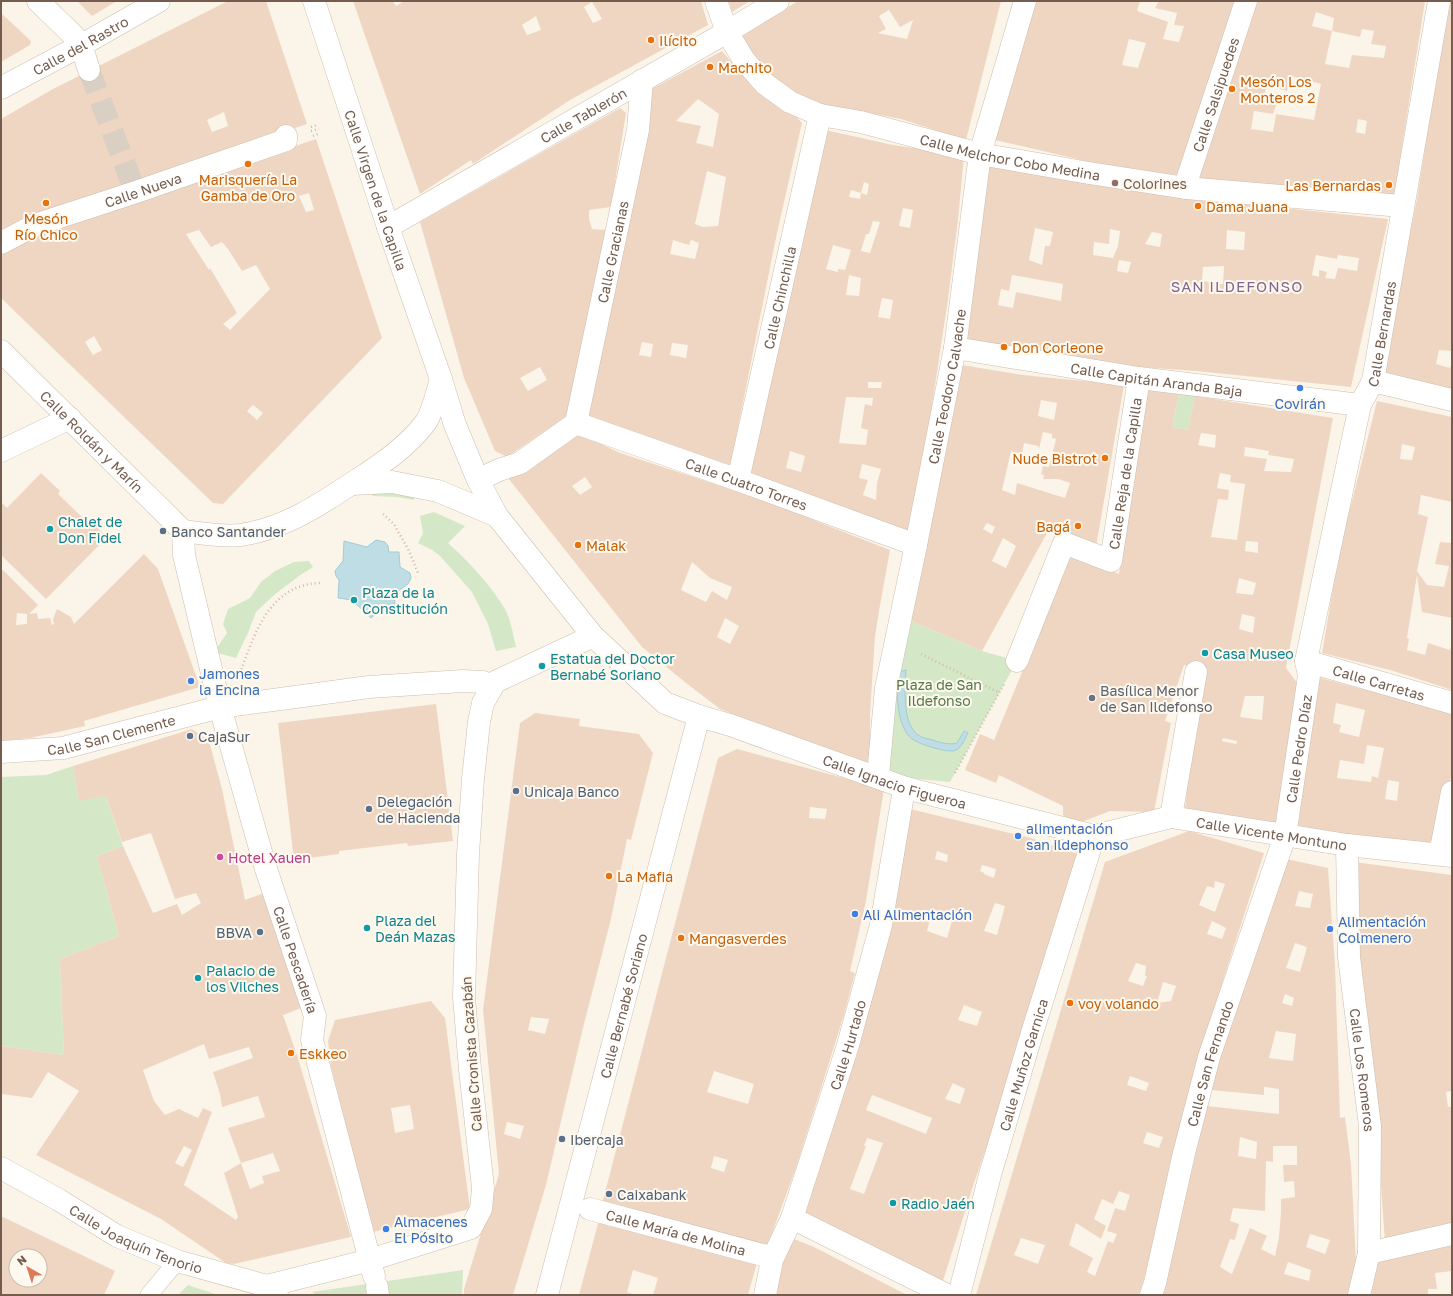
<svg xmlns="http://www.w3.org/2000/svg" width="1453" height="1296" font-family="'Golos Text',sans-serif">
<rect width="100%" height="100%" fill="#fbf5e9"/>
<g fill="#d4e8c8">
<path d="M1179,394l16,2 -7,34 -16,-3z"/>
<path d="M392,493l23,3 -1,4 -17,-3 -25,-1 1,-2z"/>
<path d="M434,512l31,14 -17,17c21,19 42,41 57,66 6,11 8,26 11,38l-20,4 -8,-27 -16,-32 -32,-36 -8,-6 -14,-7 5,-10 -3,-17z"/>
<path d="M309,561l4,6 -14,9 -25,19 -18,17 -8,21 -12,25 -22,-6 13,-19 -4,-9 5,-15 22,-11 11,-16 14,-11 19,-9z"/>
<path d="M909,620l73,31 35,10 -67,121 -72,-7z"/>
<path d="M73,766l6,34 27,-4 17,50 -26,10 22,80 -59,23 4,96 -63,-9v-269l45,-2z"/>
<path d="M463,1270l-1,25h-146l-4,-3z"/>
<path d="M188,1285l30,10h-40z"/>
</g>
<g fill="#bedde4" stroke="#a5cbd5">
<path d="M376,540l9,2 3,4 1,6h10l1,15 10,6 1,5 -3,6 -14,10 1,10 -8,1 -16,13 -19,-18 -14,-2 1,-18 -3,-4 -1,-5 8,-10 1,-20 23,6z"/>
<path d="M906,670c-1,18 -4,53 12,65 4,3 10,4 15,5 9,3 15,5 24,3l7,-12 4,2c-3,6 -6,14 -12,17 -8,4 -37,-6 -44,-11 -4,-3 -7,-8 -9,-13 -7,-16 -6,-37 -5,-54z"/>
</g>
<g fill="#efd6c2" fill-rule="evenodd">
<path d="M77,1h40l-25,15z"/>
<path d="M228,1h38l41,123 -276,92 -30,15v-112l52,-30zM224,112l4,14 -16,6 -5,-12z"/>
<path d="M353,1h40l3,5 8,-5h297l7,24 -138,75 -97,64 -2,-4 -51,34zM592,2l10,17 -9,4 -9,-16zM536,16l5,14 -14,5 -5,-10z"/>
<path d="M729,1h21l-18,11z"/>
<path d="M798,1h203l-35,139 -65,-21 -90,-17 -35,-15 -36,-51zM889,10l11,17 13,-7 -6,19 -29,-6 8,-4 -7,-13z"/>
<path d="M1036,1h104l-3,10 31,11 -5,17 16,3 5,-16 -10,-1 3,-12 -22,-5 4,-7h80l-56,175 -84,-12 -104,-24 11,-41zM1129,39l17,4 -8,25 -16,-3z"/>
<path d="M1253,1h172l-31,196 -199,-19zM1316,12l18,6 -2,13 28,6 2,-8 12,2 -3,13 15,2 -2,12 -32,-3 -3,13 -24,-4 7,-33 -20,-5zM1291,76l30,8 -7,36 -38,-6 -3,18 -22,-3 3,-18 19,3 4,-12 -14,-4 4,-13 20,6zM1358,119l9,2 -2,13 -9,-2z"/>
<path d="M1448,1h4v350l-13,-1 -3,14 14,4 2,-6v28l-71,-15 36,-176z"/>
<path d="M1,13l30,28 -1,4 -29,17z"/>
<path d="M722,51l17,20 50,38 13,14 -25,110 -47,234 -146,-47 62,-328zM698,99l21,15 -6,33 -17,-4 5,-17 -25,-5zM707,171l19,6 -8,49 -15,1 -8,-3zM673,240l16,5 2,-5 8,3 -4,16 -25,-5zM642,342l11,2 -2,13 -12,-2zM672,343l16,2 -2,13 -16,-3z"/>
<path d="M620,108l6,5 -15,94 -22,3v9l3,10 15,1 -38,185 -62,42 -12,-6 -31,-73 -44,-156zM540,367l7,13 -19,11 -8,-13z"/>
<path d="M825,130l68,15 71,11 -6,64 -10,79 -23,153 -17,80 -162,-60zM864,182l5,2 -2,11 -6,-2zM851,190l10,3 -1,6 -11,-2zM903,208l10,2 -3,18 -11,-2zM873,221l7,1 -10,31 -9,-2 5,-17h3zM833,245l18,5 -6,20 -7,-1v3l-12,-3zM849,275l12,3 -2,18 -13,-1zM882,298l11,2 -3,19 -12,-2zM868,382h14l-1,6h-13zM846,397l27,1 -1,8 -7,-2 -4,24 7,2 -2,15 -27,-2zM790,451l15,5 -4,16 -15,-4zM862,464l19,5 -4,14 -1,17 -13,-5 5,-15 -9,-2z"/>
<path d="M316,139l66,199 -159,166 -10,-1 -212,-205v-46l33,-17zM309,193l5,17 -8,2 -7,-16zM199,230l12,17 11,-5 6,7 14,22 14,-6 14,24 -40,41 -7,-6 14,-11 -27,-45 -1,2 -23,-36zM94,336l8,14 -9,5 -8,-13zM253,405l10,8 -6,7 -10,-9z"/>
<path d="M985,165l280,41 123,13 -37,168 -155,-16 -112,-8 -119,-21zM1035,228l18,4 -3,14h-5l-3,19 -13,-5zM1110,229l10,2 -2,15 -5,12 -20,-3 1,-13 15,2zM1227,230l18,2 -1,18 -18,-1zM1152,232l10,2 -2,13 -15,-3zM1316,255l21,4 1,-4 21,3 -2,13 -19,-3 -3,11 -10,-1 2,-6 -8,-2v7l-7,-2zM1119,260l12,2 -3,11 -11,-2zM1224,266l-1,18 -21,-3 1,-14zM1012,275l51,9 -2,17 -45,-9 -3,16 -15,-3 3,-16 8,2z"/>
<path d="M962,365l61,10 101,10 -28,162 -47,-20 -2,6 -65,118 -73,-31zM1041,400l16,3 -3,17 -16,-4zM1043,432l9,2v4l4,1 -7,28 -6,-1 -2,8 3,1 -1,4h15l12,4 -5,15 -48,-15 -2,12 -13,-5 9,-39 11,3 2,-11 14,3 1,3zM987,523l8,4 -3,7 -9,-5zM1003,538l13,8 -10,22 -14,-7z"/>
<path d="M1145,389l34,5 -7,33 16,3 7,-34 138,22 -47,250 12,16 -19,145 -94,-20 16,-140 -17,-4 -19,56 6,2 -17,89 -44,-1 -31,12 -12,-4 -4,-4v-9l-64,-31 -3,8 -31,-13 15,-36 14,6 77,-186 48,20zM1201,433l15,2 -1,13 -17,-3zM1245,447l24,4 -1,4 26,4 -3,13 -27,-1 3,-12 -23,-3zM1220,473l11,2 -1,7 15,2 -8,56 -26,-3 7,-38 10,1 1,-10 -12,-2zM1246,541l12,1v11l-13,-2zM1239,578l17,5 -3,12 -17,-2zM1242,614l13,3 -2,16 -14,-4zM1245,696h19l-2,24 -22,-3zM1223,738l14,3 -1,3 -14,-3z"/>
<path d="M1377,401l75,16v85l-31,-7 -3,19 10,3 -11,54 10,14 17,2 5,-21 -14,-2 5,-22 12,1v75l-30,-6 -5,-37 -10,63 2,1 -2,11 18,5 3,-12 22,7 2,-7v47l-62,-20 -68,-17 17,-100zM1402,444l13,3 -3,13 -12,-1z"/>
<path d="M579,433l41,20 101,33 45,13 48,16 -1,5 77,30 -11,61 -4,26 -5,76v55l-150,-59 -34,-26 -44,-36 -134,-169zM585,477l7,10 -12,8 -8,-9zM692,562l18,16 22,9 -5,13 -15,-9 -6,11 -25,-12zM725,618l14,8 -9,18 -13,-7z"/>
<path d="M41,473l19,18 -2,3 28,27 2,-2 19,18 -61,62 -45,-44v-53l6,6z"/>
<path d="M144,554l14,15 42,118 -116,34 1,5 -55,12 -29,3v-169l2,-2 35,35 -9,9 8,-1 1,6 12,-1 2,7 2,-1 -1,-5 4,-10 14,8 3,7zM17,613l10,1v10l-11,1z"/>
<path d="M1317,677l135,36v58l-14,78 -145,-22zM1336,703l29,7 -6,27 -20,-5 2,-7 -8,-2zM1367,745l17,3 -6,30 -6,-2 -1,6 -34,-4 3,-18 24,4zM1388,780l11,2 -2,19 -12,-2z"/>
<path d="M436,704l17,137 -45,5 -1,-3 -68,8v3l-45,6 -16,-137z"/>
<path d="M535,713l45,6 -1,7 60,8 14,19 -22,87 -4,-1 -16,80 -27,105 -38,161 -33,110h-49v-6l35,-115 -16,-164 37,-287zM531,1017l18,2 -4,15 -17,-4zM507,1122l17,4 -4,13 -16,-5z"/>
<path d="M192,729l17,12 13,48 23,111 19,-7 40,114 -21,8 14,40 54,182 -117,27 -8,-1 -65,-44 -125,-64 43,-64 -31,-19 -16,26 -31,-4v-48l63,9 -4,-96 59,-23 -22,-80 26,-10 30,67 24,-9 5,11 19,-12 -5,-10 -21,6 -24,-66 -29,9 -16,-46 -27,5 -6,-35zM204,1044l5,15 40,-12 4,11 -40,14 7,22 2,13 36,-11 7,21 -37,11 13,35 32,-10 7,18 -18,5 2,7 -14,6 -9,-26 -17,10 14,44 -2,3 -52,-35 28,-73 -9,-4 -5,10 -19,-9 -14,6 -11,-14 -11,-31zM184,1146l8,4 -9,17 -8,-4z"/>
<path d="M737,749l147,40 -18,112 -16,70 5,2 -12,45 -47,150 -31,84 -164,-44 117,-450zM810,807l17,2 -2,10 -16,-1zM714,1071l40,13 -6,20 -41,-12zM714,1156l14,4 -4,12 -13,-4z"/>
<path d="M910,809l121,29 50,17 -84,262 -22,63 -33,104 -146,-67zM937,851l11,4 -1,7 -12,-3zM982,865l14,4 -2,9 -10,-4v-1l-4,-2zM995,903l10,3 -8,29 -13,-4zM931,915l21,6 -5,17 -20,-7zM964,1005l18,7 -5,14 -19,-6zM953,1083l12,6 -5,15 -15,-5zM872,1095l60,23 -6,16 -60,-24zM867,1138l16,5 -19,51 -14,-5 16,-43h-2z"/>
<path d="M1189,831l75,22 -54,168 -18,66 -27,122 -26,86h-163l129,-433zM1215,881l10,3 -10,28 -16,-7 8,-19 7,2zM1212,921l14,7 -4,11 -15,-5zM1136,963l10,3 -1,10h2l-4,10 -15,-5zM1163,982l13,4 -5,15 -14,2zM1130,1076l19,7 -3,8 -19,-6zM1147,1132l16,5 -4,11 -16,-5zM1119,1191l11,4 -5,16 -10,-3 -8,23 10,3 -4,9 -5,-2 -13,35 -8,-4 6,-14 -24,-13 7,-22 25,16 5,-13 -12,-7 8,-20 11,5zM1021,1238l24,7 -7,19 -24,-9z"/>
<path d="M1282,858l46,10 7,97 5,153 5,-1 6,47 5,97 -3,34h-197l35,-121 16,-68 72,8v-25l-15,-2v8l-53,-5 3,-16zM1299,891l14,3 -3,14 -15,-2zM1295,943l12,4 -7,25 -14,-4zM1285,994l9,4 -2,8 -10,-3zM1276,1031l20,3 -3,27 -24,-3zM1240,1137l17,5 -1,17 -18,-3zM1273,1146h24v19h-14l1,17 10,-1 1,16 -14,2v13l-2,25 -4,19 -14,-7 6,-13 -17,-8 -18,46 -12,-7 10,-28 5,1 4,-16 -9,-3 3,-13 32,3 1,-50 7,1zM1310,1234l20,6 -5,14 -19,-7zM1288,1262l23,8 -2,11 -25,-7z"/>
<path d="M1354,862l98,13v216l-6,1 2,15 4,-1v117l-67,19 -9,-124 -21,-169z"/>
<path d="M431,1001l14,17 25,191 -97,23 -42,-166 -3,-25 7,-21zM410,1105l4,24 -19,4 -4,-25z"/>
<path d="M1,1216l114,55 -11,24h-103zM16,1256h24v24h-24z"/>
<path d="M600,1216l158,43 -10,36h-95l5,-17 -25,-8 -6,22 9,3h-57z"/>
<path d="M789,1237l25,10 93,48h-138z"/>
<path d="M1452,1243v28l-17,2 2,16h-9v6h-58l9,-38z"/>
</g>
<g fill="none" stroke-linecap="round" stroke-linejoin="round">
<path stroke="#d9cfc2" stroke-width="22" stroke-dasharray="22 11" stroke-linecap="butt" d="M89,70l43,113"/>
<g stroke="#cdbdaf" stroke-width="18">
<path id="lane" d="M149,1295l28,-34"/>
</g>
<g stroke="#cdbdaf" stroke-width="23">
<g id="street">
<path d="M38,1l36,35"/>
<path id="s1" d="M314,1l74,226 53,152 14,46 23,55 19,36 96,120 72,67 34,13 31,9 176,63 188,48 77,-19 176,28 105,11"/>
<path id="s2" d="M716,1l11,31 17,28 21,24 25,18 30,13 41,7 119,32 109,19 97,15 216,18"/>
<path d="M84,54l5,16"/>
<path id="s3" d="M1,88l79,-42 79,-45"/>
<path id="s4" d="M1186,188l2,-11 58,-176"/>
<path id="s5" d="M388,227l339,-195 51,-31"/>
<path id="s6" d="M1,243l34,-18 101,-33 150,-52v-4"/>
<path id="s7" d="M955,348l184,30 221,27"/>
<path id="s8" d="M1,351l182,180"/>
<path d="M1373,381l79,19"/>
<path id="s9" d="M576,423l162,57 178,65"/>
<path id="s10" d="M576,423l62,-293 4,-50"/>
<path d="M1,451l69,-33"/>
<path d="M478,480l21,-10 21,-7 56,-40"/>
<path id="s11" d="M738,480l82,-365"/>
<path d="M352,484l40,-2 46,9 59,25"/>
<path id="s12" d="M183,531l1,24 36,152 45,159 50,150 -3,24 62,236"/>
<path d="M183,531c17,2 39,6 57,4 44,-6 81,-31 117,-55 25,-16 51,-34 69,-58 6,-9 12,-32 15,-43"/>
<path id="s13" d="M1017,661l47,-118 47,18 28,-183"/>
<path id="s14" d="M1306,661l146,42"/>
<path id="s15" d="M1,752l62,-4 157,-41 53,-7 96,-13 94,-6 20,1"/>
<path id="s16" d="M878,775l8,-87 30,-143 39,-197 25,-194 45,-153"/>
<path d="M1171,817l25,-145"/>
<path id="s17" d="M1347,845l2,112 21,169 -1,127 -10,42"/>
<path d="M1440,854l12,-62"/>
<path id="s18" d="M1,1168l58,32 58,36 60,25 90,25 10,9"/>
<path id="s19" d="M590,1209l173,46"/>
<path d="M792,1218l155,77"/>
<path d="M1369,1253l83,-19"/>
<path d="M267,1286l103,-26 101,-32 10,-19 2,-21 -13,-119 -6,-72 4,-143 5,-75 6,-57 4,-19 12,-21 98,-46"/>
<path d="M377,1287l1,8"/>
<path id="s20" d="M547,1295l152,-579"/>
<path id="s21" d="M765,1295l7,-35 20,-42 56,-173 33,-120 22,-130 3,-7"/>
<path id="s22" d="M959,1295l31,-120 42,-142 62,-197"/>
<path id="s23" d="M1151,1295l4,-12 29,-130 25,-96 76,-221 24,-160 -3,-15 54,-256 13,-24 66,-380"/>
</g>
</g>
<g stroke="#d4b9a5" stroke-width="2.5" stroke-dasharray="1 3" stroke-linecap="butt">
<path d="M311,127l6,-2"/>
<path d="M311,131l8,-2"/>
<path d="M313,136l7,-3"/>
<path d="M383,514l11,10 15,27 9,22"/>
<path d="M921,654l79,39"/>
<path d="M240,673c15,-40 29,-88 80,-90"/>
<path d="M955,773l49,-89"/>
</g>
<use href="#lane" stroke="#fff" stroke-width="17"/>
<use href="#street" stroke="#fff" stroke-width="22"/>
</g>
<g fill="#e8710a" stroke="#fef9ef" stroke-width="1.5">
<circle cx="651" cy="40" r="4"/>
<circle cx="710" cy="67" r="4"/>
<circle cx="1232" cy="89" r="4"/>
<circle cx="248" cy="164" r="4"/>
<circle cx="1389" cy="185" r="4"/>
<circle cx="46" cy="203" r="4"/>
<circle cx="1198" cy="206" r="4"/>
<circle cx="1004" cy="347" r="4"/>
<circle cx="1105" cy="458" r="4"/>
<circle cx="1078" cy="526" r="4"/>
<circle cx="578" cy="545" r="4"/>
<circle cx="609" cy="876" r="4"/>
<circle cx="681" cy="938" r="4"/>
<circle cx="1070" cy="1003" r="4"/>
<circle cx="291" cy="1053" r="4"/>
</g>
<circle fill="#8d6e63" stroke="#fef9ef" stroke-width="1.5" cx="1115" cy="183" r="4"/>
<g fill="#3f7fe0" stroke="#fef9ef" stroke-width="1.5">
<circle cx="1300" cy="388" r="4"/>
<circle cx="191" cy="681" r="4"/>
<circle cx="1018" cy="836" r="4"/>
<circle cx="855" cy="914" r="4"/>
<circle cx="1330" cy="929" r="4"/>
<circle cx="386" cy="1229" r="4"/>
</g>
<g fill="#0f9aa8" stroke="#fef9ef" stroke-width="1.5">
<circle cx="50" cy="529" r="4"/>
<circle cx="354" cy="600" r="4"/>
<circle cx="1205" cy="653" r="4"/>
<circle cx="542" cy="666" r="4"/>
<circle cx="367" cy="928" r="4"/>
<circle cx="198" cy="978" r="4"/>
<circle cx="893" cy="1203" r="4"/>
</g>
<g fill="#5c6f8a" stroke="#fef9ef" stroke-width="1.5">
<circle cx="163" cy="531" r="4"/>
<circle cx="190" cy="736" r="4"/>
<circle cx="516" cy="791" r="4"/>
<circle cx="369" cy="809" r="4"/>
<circle cx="260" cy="932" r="4"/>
<circle cx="562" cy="1139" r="4"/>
<circle cx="609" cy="1194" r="4"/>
</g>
<circle fill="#6b7280" stroke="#fef9ef" stroke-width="1.5" cx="1092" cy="698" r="4"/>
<circle fill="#d1479c" stroke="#fef9ef" stroke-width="1.5" cx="220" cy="857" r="4"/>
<g text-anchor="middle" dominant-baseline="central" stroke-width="4" stroke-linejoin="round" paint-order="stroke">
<g font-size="14" fill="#c56008" stroke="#fef9ef" text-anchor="start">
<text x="659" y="40">Ilícito</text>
<text x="718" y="67">Machito</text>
<text x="1240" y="81">Mesón Los<tspan x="1240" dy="16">Monteros 2</tspan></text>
<text x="248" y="179" text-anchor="middle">Marisquería La<tspan x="248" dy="16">Gamba de Oro</tspan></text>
<text x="1381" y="185" text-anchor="end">Las Bernardas</text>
<text x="1206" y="206">Dama Juana</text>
<text x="46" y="218" text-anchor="middle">Mesón<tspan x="46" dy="16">Río Chico</tspan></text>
<text x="1012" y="347">Don Corleone</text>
<text x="1097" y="458" text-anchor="end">Nude Bistrot</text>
<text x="1070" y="526" text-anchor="end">Bagá</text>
<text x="586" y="545">Malak</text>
<text x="617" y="876">La Mafia</text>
<text x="689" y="938">Mangasverdes</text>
<text x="1078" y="1003">voy volando</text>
<text x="299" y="1053">Eskkeo</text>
</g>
<g font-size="14" fill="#745d4e" stroke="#fef9ef">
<text stroke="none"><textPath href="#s3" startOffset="90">Calle del Rastro</textPath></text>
<text stroke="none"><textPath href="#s4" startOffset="98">Calle Salsipuedes</textPath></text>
<text stroke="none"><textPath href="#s5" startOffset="225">Calle Tablerón</textPath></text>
<text stroke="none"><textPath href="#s2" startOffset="356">Calle Melchor Cobo Medina</textPath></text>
<text stroke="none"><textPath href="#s6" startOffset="152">Calle Nueva</textPath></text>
<text stroke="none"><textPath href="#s1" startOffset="199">Calle Virgen de la Capilla</textPath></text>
<text stroke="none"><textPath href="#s10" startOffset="175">Calle Gracianas</textPath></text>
<text stroke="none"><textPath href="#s11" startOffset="187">Calle Chinchilla</textPath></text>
<text stroke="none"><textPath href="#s23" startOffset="993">Calle Bernardas</textPath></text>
<text stroke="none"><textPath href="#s7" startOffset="204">Calle Capitán Aranda Baja</textPath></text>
<text stroke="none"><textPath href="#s16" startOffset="395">Calle Teodoro Calvache</textPath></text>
<text stroke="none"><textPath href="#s8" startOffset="128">Calle Roldán y Marín</textPath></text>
<text stroke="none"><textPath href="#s13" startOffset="266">Calle Reja de la Capilla</textPath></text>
<text stroke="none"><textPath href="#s9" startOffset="181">Calle Cuatro Torres</textPath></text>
<text stroke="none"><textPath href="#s14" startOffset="76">Calle Carretas</textPath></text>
<text stroke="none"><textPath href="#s15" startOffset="112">Calle San Clemente</textPath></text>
<text stroke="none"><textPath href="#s23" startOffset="567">Calle Pedro Díaz</textPath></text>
<text stroke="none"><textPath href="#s1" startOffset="1042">Calle Ignacio Figueroa</textPath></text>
<text stroke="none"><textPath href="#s1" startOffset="1430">Calle Vicente Montuno</textPath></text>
<text stroke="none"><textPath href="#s12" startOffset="444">Calle Pescadería</textPath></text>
<text stroke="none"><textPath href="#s20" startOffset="299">Calle Bernabé Soriano</textPath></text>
<text stroke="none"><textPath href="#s21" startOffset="264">Calle Hurtado</textPath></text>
<text transform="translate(471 1054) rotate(-94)">Calle Cronista Cazabán</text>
<text stroke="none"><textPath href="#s23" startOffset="239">Calle San Fernando</textPath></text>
<text stroke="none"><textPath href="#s22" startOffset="239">Calle Muñoz Garnica</textPath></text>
<text stroke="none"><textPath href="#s17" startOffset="226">Calle Los Romeros</textPath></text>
<text stroke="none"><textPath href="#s19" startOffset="89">Calle María de Molina</textPath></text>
<text stroke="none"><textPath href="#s18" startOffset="153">Calle Joaquín Tenorio</textPath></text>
</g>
<g font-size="14" fill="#785e54" stroke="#fef9ef" text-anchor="start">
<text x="1123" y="183">Colorines</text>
</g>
<g font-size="14" fill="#366cbe" stroke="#fef9ef" text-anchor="start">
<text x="1300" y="403" text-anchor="middle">Covirán</text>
<text x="199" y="673">Jamones<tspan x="199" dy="16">la Encina</tspan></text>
<text x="1026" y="828">alimentación<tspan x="1026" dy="16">san ildephonso</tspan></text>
<text x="863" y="914">Ali Alimentación</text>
<text x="1338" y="921">Alimentación<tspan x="1338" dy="16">Colmenero</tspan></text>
<text x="394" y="1221">Almacenes<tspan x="394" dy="16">El Pósito</tspan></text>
</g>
<g font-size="14" fill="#0d838f" stroke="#fef9ef" text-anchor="start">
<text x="58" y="521">Chalet de<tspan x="58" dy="16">Don Fidel</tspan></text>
<text x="362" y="592">Plaza de la<tspan x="362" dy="16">Constitución</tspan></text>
<text x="1213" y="653">Casa Museo</text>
<text x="550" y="658">Estatua del Doctor<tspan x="550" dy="16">Bernabé Soriano</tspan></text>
<text x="375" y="920">Plaza del<tspan x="375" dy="16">Deán Mazas</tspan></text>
<text x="206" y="970">Palacio de<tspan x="206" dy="16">los Vilches</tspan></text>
<text x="901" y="1203">Radio Jaén</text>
</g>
<g font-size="14" fill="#4e5e75" stroke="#fef9ef" text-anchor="start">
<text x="171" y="531">Banco Santander</text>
<text x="198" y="736">CajaSur</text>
<text x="524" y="791">Unicaja Banco</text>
<text x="377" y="801">Delegación<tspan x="377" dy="16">de Hacienda</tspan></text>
<text x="252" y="932" text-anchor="end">BBVA</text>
<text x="570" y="1139">Ibercaja</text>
<text x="617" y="1194">Caixabank</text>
</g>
<g font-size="14" fill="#547847" stroke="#fef9ef">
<text x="939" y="684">Plaza de San<tspan x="939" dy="16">Ildefonso</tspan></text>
</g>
<g font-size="14" fill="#5b616d" stroke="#fef9ef" text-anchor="start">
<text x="1100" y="690">Basílica Menor<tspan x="1100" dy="16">de San Ildefonso</tspan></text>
</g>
<g font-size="14" fill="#b23c85" stroke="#fef9ef" text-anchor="start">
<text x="228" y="857">Hotel Xauen</text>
</g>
<g font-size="15" letter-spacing="1" fill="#83668f" stroke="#fef9ef">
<text x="1237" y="286">SAN ILDEFONSO</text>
</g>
</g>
<rect width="1453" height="1296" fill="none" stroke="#745d4e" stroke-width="4"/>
<g transform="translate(28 1268) rotate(321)"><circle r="19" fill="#fef9ef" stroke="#c7bbaf"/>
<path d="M0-3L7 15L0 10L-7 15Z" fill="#dc7a57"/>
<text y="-6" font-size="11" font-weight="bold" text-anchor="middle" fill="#745d4e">N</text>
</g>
</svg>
